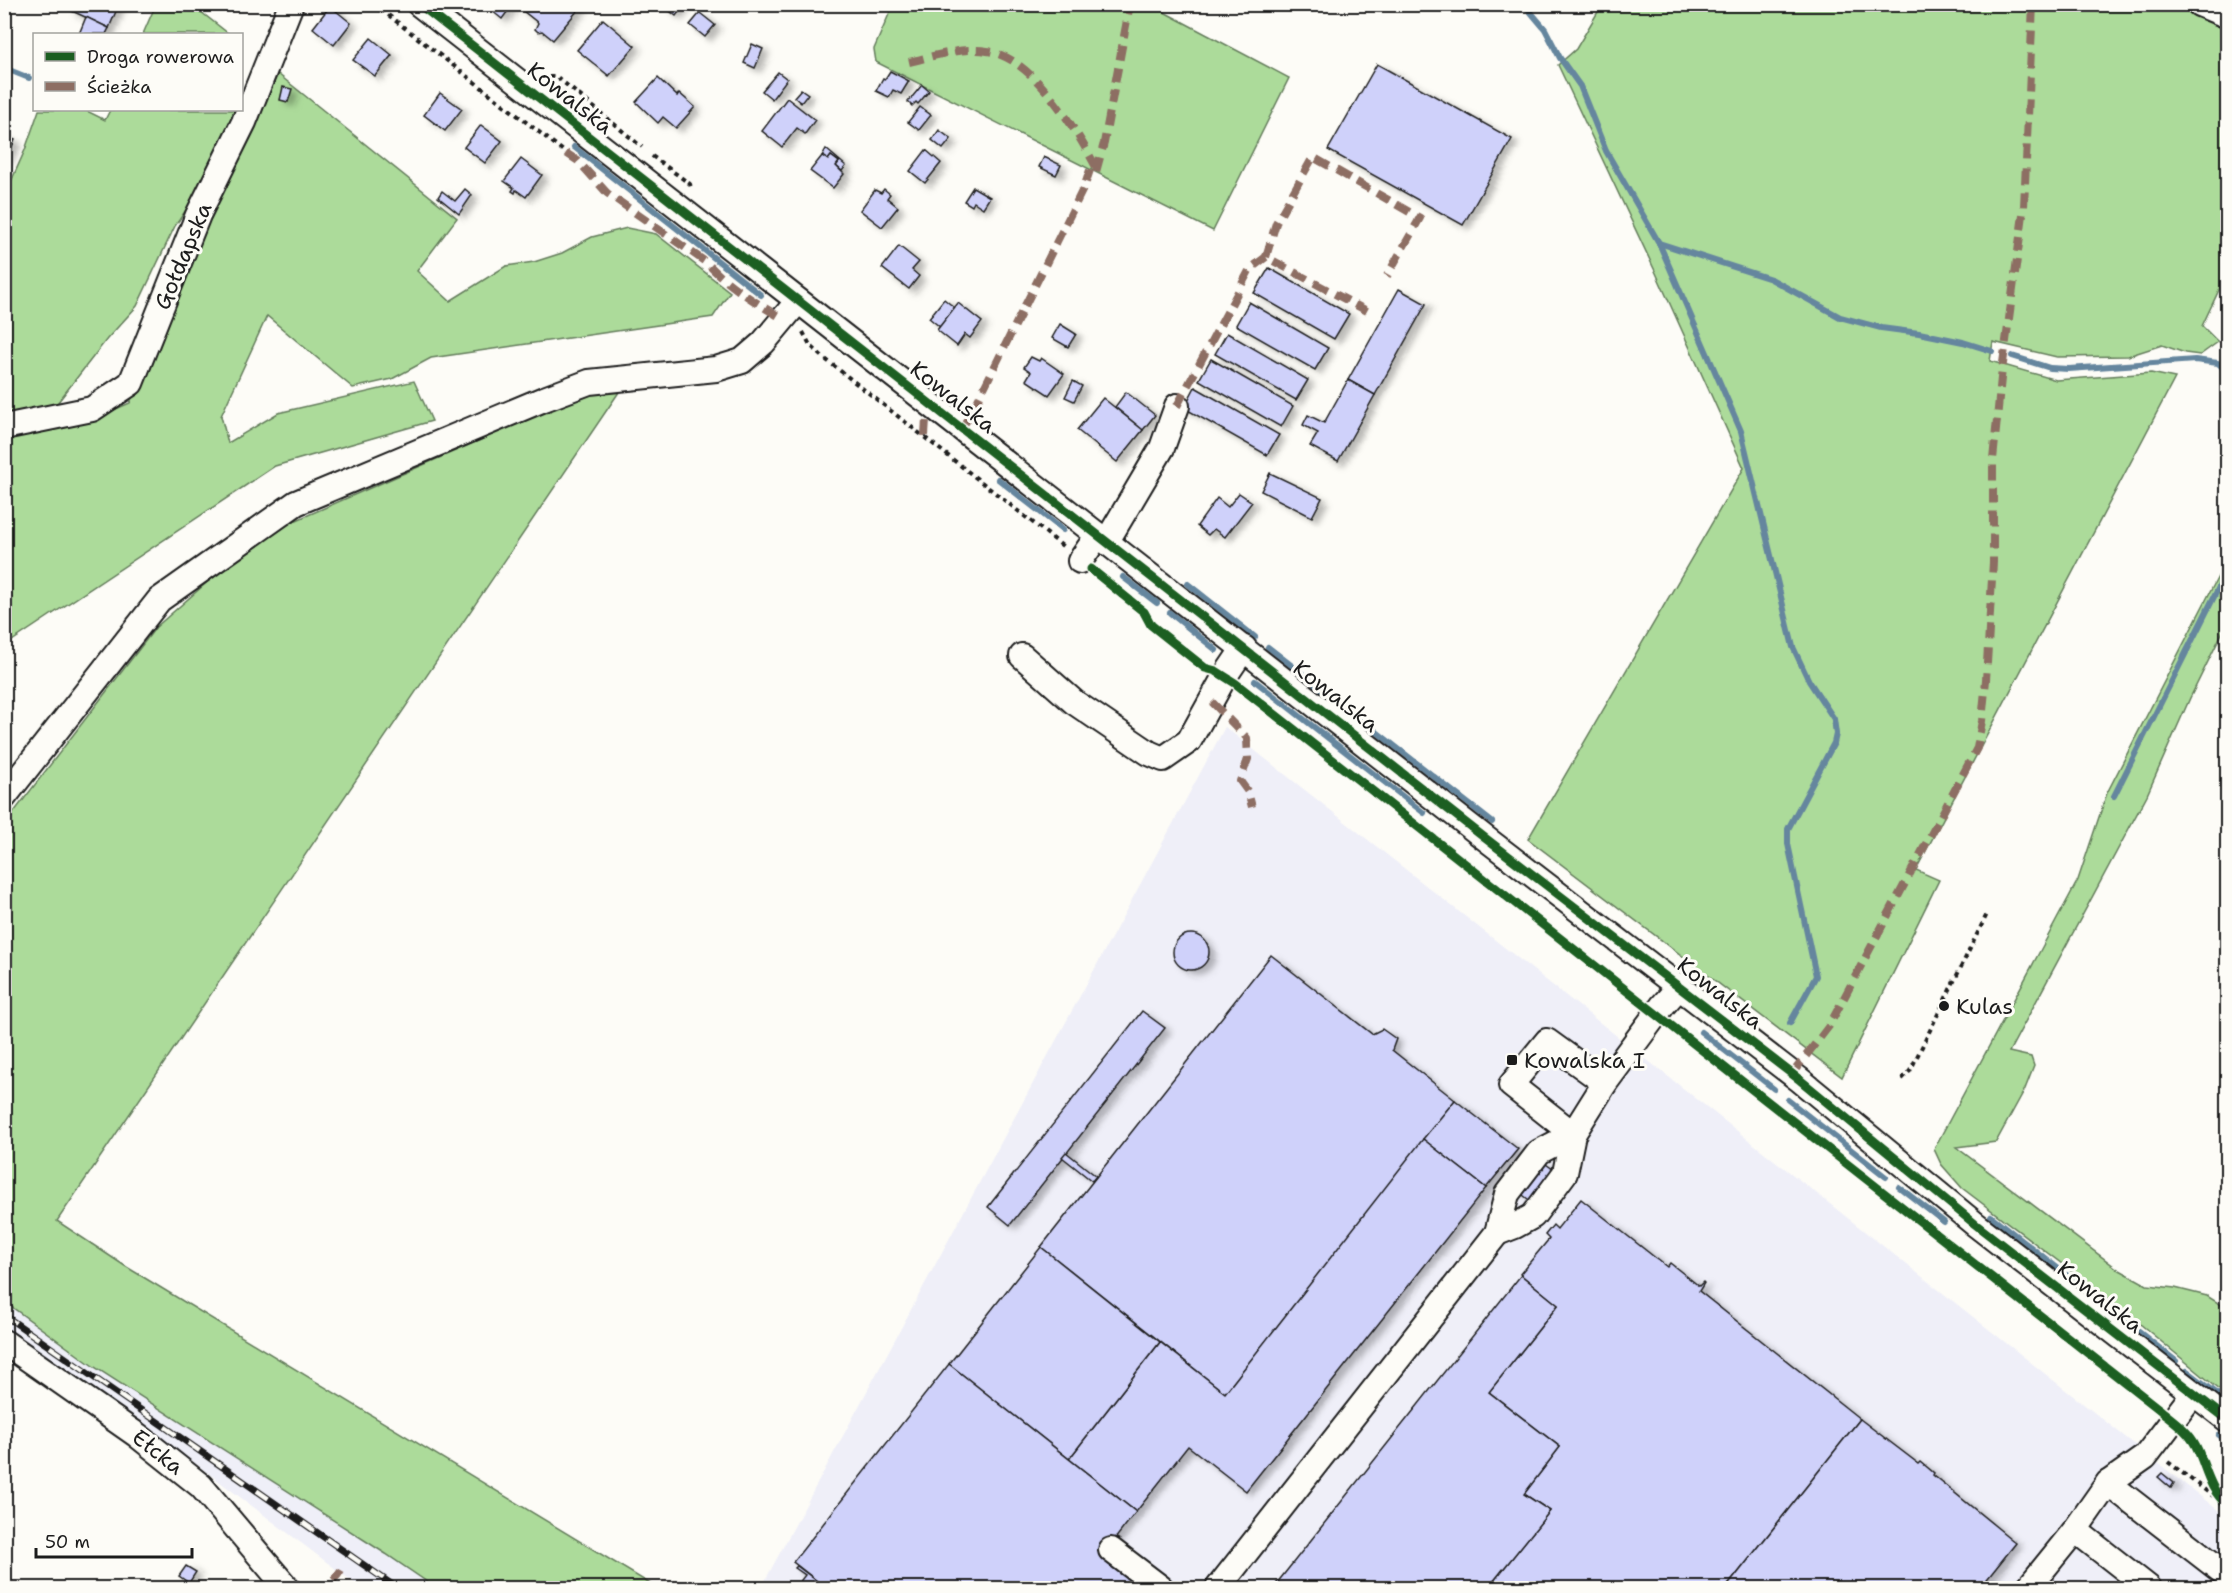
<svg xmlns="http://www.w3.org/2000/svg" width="2232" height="1593" font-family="'Shantell Sans',sans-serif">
<defs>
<filter id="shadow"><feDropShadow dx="6" dy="4" stdDeviation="3" flood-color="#0004"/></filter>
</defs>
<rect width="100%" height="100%" fill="#fdfcf7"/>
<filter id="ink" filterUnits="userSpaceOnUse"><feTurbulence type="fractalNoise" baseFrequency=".0167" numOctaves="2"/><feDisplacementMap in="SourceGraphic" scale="12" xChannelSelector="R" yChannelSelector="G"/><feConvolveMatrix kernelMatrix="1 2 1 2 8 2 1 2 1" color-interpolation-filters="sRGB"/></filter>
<g filter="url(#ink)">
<g fill="#efeff8">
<path d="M1225,727l1003,791 -1,70h-1466z"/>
<path d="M5,1302l89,64 292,188 50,34h-75l-161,-121 -195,-141z"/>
</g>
<g fill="#acdb9a" stroke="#647c5b" stroke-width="1.5">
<path d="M156,4l36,1 37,29h-86z"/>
<path d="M2173,4l54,22v247l-25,53 16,16 -18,13 -15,-2 -23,-8 -34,11 -71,1 -64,-15 -3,19 66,19 95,-7 24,5 -259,492 23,10 -97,197 -314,-238 216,-371 -88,-195 -98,-208 18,-16 26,-44z"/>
<path d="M893,5h263l10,8 123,65 -76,153 -337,-169 -2,-13z"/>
<path d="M278,74l179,144 -40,53 33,30 56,-35 28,-4 28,-9 30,-16 35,-9 29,6 74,58 -17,25 -282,41 -39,21 -39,9 -86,-72 -46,100 7,27 50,-30 136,-32 18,40 -157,45 -266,177 -4,6v-215l81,-12 44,-19 25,-66z"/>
<path d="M39,110h46l20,10 5,-10h125l-11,35 -17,34 -32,47 -38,80 -30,33 -56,72 -46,7v-223l20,-45z"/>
<path d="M636,367l-579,854 68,45 532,322h-221l-50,-34 -293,-188 -88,-64 -1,-477 152,-198 104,-91 218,-95z"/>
<path d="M2227,559v64l-37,75 -43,97 -138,257 22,5 3,9 -9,23 -29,53 -40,5 162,122 29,16 28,3 32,8 16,10 4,7v83l-99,-82 -166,-126 -21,-24 -7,-15 144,-269 29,-87z"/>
</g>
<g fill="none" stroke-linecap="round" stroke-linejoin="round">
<g stroke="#65869e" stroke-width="6">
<path d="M1524,4l21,25 15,29 20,28 26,65 53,92 82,188 52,216 16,34 25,38 2,15 -2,9 -46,86v15l28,132 -26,47"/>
<path d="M4,68l25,10"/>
<path d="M574,147l187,148"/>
<path d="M1659,243l112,36 69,38 41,11 38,5 44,9 29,9"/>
<path d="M2012,356l38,12 19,1 126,-9 23,3 10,9"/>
<path d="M998,479l65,51"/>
<path d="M1123,577l34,26"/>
<path d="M1188,584l67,53"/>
<path d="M1170,613l46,37"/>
<path d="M1268,647l224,175"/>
<path d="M1255,681l169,132"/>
<path d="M2114,796l114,-227"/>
<path d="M1701,1032l73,57"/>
<path d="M1788,1100l98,77"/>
<path d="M1899,1187l45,35"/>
<path d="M1991,1216l185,145"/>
<path d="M2187,1371l41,31"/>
<path d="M2219,1435l9,7"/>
</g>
</g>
<g fill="#cfd1fa" stroke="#1c1c1c" stroke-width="1.5" filter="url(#shadow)">
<path d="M72,4h47l-10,24 -39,-18z"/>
<path d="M498,4h15l-11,15 -10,-8z"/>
<path d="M520,4h63l-30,36 -11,-9 -4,1 -3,-3 3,-6 -20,-16z"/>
<path d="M667,4h18l-9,12 -11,-9z"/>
<path d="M330,6l21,17 -17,22 -21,-17z"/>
<path d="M700,13l15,12 -10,12 -15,-12z"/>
<path d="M86,17l23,11 -3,6h-27z"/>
<path d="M603,19l32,27 -26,30 -32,-26z"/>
<path d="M371,38l21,17 -17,21 -22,-16z"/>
<path d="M752,44l11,5 -8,19 -11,-5z"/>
<path d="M1377,64l135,75 -49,86 -135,-75z"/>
<path d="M890,71l19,10 -8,13 -8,-4 -4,7 -13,-6 7,-13 2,1z"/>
<path d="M778,72l9,7 -15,20 -10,-8z"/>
<path d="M658,78l19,18 2,-3 16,14 -19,21 -13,-11 -5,6 -22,-21z"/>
<path d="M922,85l7,6 -11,13 -2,-2 -4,4 -4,-4z"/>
<path d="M283,87l9,2 -4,13 -8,-2z"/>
<path d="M801,89l7,5 -7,9 -7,-6z"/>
<path d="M440,93l22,16 -17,22 -21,-16z"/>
<path d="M787,98l28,22 -10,14 -8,-6 -15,19 -20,-16z"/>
<path d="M920,107l11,8 -12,15 -11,-8z"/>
<path d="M481,125l21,16 -17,22 -21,-16z"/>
<path d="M939,130l12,9 -8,10 -11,-9z"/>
<path d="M4,136l11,4 -11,24z"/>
<path d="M826,149l20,17 -4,5 -6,-5 3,-4 -8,-6 -3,4 -6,-4z"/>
<path d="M926,150l15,13 -16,20 -15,-12z"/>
<path d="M822,156l6,4 3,-4 8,6 -3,4 8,8 -11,14 -23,-17z"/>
<path d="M1044,157l17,8 -5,10 -17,-8z"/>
<path d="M521,159l21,16 -16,22 -10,-7 -1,3 -3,-2 2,-3 -10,-7z"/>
<path d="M973,187l17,10 -7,11 -9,-6 -2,4 -8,-5z"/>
<path d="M465,189l7,6 -13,19 -21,-17 4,-6 13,10z"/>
<path d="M884,189l6,5 -3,4 11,9 -16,20 -22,-17 15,-20 6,3z"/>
<path d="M899,246l20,16 -7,8 7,6 -10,13 -27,-21z"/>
<path d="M1269,268l80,46 -15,25 -80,-46z"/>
<path d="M1399,289l27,15 -51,91 -27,-15z"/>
<path d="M944,299l11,9 -15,19 -11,-9z"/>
<path d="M1249,302l79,46 -13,22 -79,-45z"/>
<path d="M958,303l24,19 -12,16 -5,-4 -8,12 -20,-16z"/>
<path d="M1060,324l16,10 -8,13 -16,-9z"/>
<path d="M1227,333l81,47 -12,20 -81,-46z"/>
<path d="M1031,357l8,4 2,-3 23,16 -15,21 -23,-15 5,-8 -7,-5z"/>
<path d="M1211,359l82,47 -12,21 -82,-47z"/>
<path d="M1348,380l27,15 -37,66 -28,-15 8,-13 -15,-8 5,-10 16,8z"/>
<path d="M1073,381l9,5 -8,15 -9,-4z"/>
<path d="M1195,387l84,48 -12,20 -83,-47z"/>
<path d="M1126,392l29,23 -12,15 -28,-23z"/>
<path d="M1103,398l40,32 -26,32 -40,-32z"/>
<path d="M1270,473l52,25 -10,19 -51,-26z"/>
<path d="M1239,493l13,9 -27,35 -11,-8 -6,6 -11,-9 20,-28 11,9z"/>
<circle cx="1191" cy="952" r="18"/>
<path d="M1271,955l101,79 10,-5 14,10 -4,11 63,50 -230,293 -184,-146z"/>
<path d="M1142,1011l23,17 -155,197 -22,-18z"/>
<path d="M1455,1100l63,49 -32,39 -63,-49z"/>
<path d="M1423,1139l63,49 -240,303 -58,-45 -52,66 -67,-53 91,-117 65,51z"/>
<path d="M1066,1152l30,24 -4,5 -30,-24z"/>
<path d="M1543,1162l14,10 -24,31 -14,-11z"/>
<path d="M1581,1199l86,68 3,-4 29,23 4,-4 1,1 -5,8 161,128 -134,169h-238l62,-77 -26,-17 36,-47 -71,-55 69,-87 -38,-31 29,-35 -4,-4 8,-10 4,4z"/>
<path d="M1041,1247l119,95 -91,117 -120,-95z"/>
<path d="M1521,1275l37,30 -69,87 71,55 -36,47 26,17 -62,77h-215z"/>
<path d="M949,1364l187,148 -32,41 45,35h-323l-33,-26z"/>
<path d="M1860,1419l59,45 2,-2 13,11 -1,2 83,68 -36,45h-254z"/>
<path d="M2162,1473l12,10 -3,5 -13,-11z"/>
<path d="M186,1566l10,6 -7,11 -10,-7z"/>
<path d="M797,1566l29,22h-31l10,-13 -10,-7z"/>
</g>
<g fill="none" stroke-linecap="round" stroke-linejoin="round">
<g stroke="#1c1c1c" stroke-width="28">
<g id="minor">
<path d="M419,4l1066,834 315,242 175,144 253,196"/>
<path d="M2199,4l29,12"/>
<path d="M4,427l88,-18 39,-26 67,-168 46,-93 47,-118"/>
<path d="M1107,541l55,-93 15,-42"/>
<path d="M1080,561l18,-26"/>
<path d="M1022,656l52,46 75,51 14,6 26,-18 36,-65 19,-28"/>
<path d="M4,797l155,-197 137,-97 248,-104 45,-17 127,-13 26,-8 21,-18 35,-42"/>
<path d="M1573,1134l-62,-49 36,-44 58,42"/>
<path d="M1497,1233l18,-7 18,-10 32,-43 8,-39 32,-51 58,-78 17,-19"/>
<path d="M4,1342l133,93 64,51 86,102"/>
<path d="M2108,1483l120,93"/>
<path d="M2075,1530l74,58"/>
<path d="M1111,1550l50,38"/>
<path d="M1218,1588l279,-355 10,-39 32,-42 34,-18"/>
<path d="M2028,1588l47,-58 33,-47 37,-26 48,-63"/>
</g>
</g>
<g stroke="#1c1c1c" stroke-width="4" stroke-dasharray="4.5 4.5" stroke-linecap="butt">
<path d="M374,4l192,149"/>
<path d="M549,77h8l85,70"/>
<path d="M652,156l38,28 1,5"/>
<path d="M803,332l7,13 14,13 241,190"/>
<path d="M1902,1079l8,-8 78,-159"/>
<path d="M2168,1462l45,34 6,1"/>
</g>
<use href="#minor" stroke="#fdfcf7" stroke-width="24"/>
<g stroke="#1c1c1c" stroke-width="7">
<path id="rail" d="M4,1315l393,273"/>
</g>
<use href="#rail" stroke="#fdfcf7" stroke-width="4.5" stroke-dasharray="14" stroke-linecap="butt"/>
<g stroke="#8d6e63" stroke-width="8" stroke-dasharray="15 8" stroke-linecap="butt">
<path d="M909,62c26,-6 51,-15 78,-11 46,6 90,80 110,118"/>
<path d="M566,153l12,8 29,32 100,70c21,23 50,40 76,56"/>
<path d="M1096,172l8,-29 26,-139"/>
<path d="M1266,257l10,-34 37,-66 107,61 -33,58"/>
<path d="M1177,406l73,-137 16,-12 101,54"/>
<path d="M961,428l9,-12 115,-231 5,-15"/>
<path d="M925,436l1,-18"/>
<path d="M1212,702l35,36 1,21 -8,22 8,11 4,15"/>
<path d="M1792,1074l37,-48 148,-278 5,-27 4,-41 7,-118v-102l8,-82 23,-171 9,-203"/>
<path d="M312,1588c14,-1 22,-6 29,-18"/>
</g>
<g stroke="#fdfcf7" stroke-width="13">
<g id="cycleway">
<path d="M419,4l1066,834 315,242 175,144 253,196"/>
<path d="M1091,569l53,43 7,13 54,43 11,3 19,12 924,726c13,11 29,21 37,37 10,20 13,45 32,59"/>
</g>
</g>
<use href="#cycleway" stroke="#1b5e20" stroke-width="9"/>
</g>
</g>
<g fill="#1c1c1c" stroke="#fdfcf7" stroke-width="2">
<circle cx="1944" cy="1006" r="6"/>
<rect x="1506" y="1054" width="12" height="12" rx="3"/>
</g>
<g text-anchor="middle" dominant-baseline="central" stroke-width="6" stroke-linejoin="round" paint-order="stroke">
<g font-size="22" fill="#1c1c1c" stroke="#fdfcf7">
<text transform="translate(570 98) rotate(38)">Kowalska</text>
<text transform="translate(183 256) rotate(-67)">Gołdapska</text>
<text transform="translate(953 397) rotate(38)">Kowalska</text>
<text transform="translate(1336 696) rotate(38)">Kowalska</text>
<text transform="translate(1720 993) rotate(38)">Kowalska</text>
<text transform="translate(2100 1297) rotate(38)">Kowalska</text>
<text transform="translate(158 1452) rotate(38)">Ełcka</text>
</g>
<g font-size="22" fill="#1c1c1c" stroke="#fdfcf7" text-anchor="start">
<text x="1956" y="1006">Kulas</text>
<text x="1524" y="1060">Kowalska I</text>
</g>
</g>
<rect width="2232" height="1593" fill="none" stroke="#fdfcf7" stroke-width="24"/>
<rect x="12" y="12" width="2208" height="1569" fill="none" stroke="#1c1c1c" stroke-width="2" filter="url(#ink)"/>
<rect x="33" y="33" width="210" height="78" fill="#fdfcf7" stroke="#a3a29f" stroke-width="1.5"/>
<rect x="45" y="52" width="30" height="9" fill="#1b5e20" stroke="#a3a29f" stroke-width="1.5"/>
<text x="87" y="63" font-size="18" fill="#1c1c1c">Droga rowerowa</text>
<rect x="45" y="82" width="30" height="9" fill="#8d6e63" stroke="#a3a29f" stroke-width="1.5"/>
<text x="87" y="93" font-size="18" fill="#1c1c1c">Ścieżka</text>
<path d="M36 1548v9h156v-9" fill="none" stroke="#1c1c1c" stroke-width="3"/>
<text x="45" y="1548" font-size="18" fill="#1c1c1c" stroke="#fdfcf7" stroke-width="4.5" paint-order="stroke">50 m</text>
</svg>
